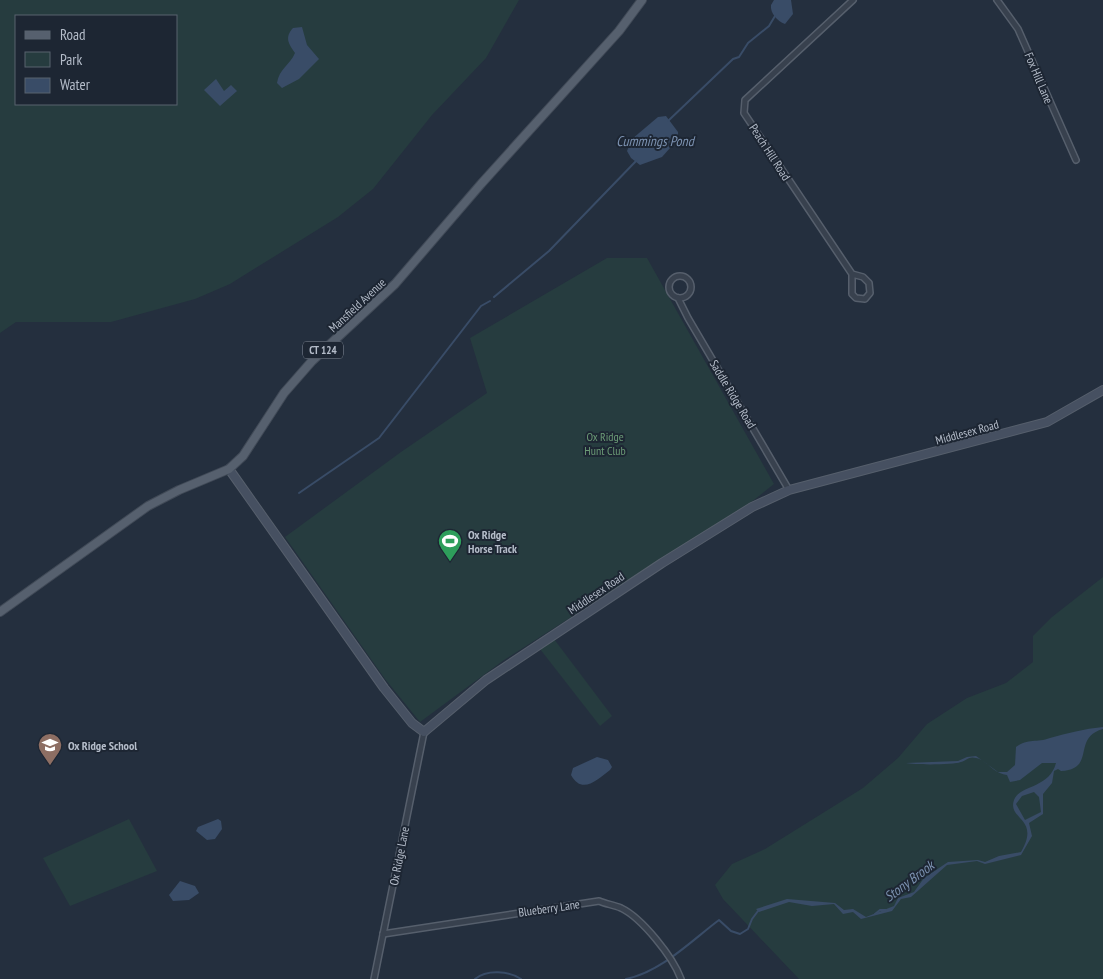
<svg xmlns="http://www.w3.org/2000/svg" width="1103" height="979" font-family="'PT Sans Narrow',sans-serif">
<rect width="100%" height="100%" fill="#242f3e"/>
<g fill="#263c3f" fill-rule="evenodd">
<path d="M0,0h519l-33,58 -54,57 -59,74 -35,28 -108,67 -35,15 -84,23h-95l-16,11zM16,16h160v88h-160z"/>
<path d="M607,258h40l127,226 -20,16 -250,160 -84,62 -35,-43 -100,-142 116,-85 86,-59 -17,-55z"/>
<path d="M1103,577v402h-304l-76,-80 -8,-14 17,-21 33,-15 98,-61 35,-30 29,-34 40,-26 39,-15 27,-21v-26l19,-19z"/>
<path d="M554,639l58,77 -12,10 -60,-77z"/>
<path d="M129,819l28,52 -87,35 -27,-48z"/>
</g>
<g fill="#394c67" fill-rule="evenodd">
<path d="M774,0h17l2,14 -8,10c-8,-3 -15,-11 -14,-19z"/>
<path d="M302,27l5,18 12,14 -20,20 -17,9 -5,-5c2,-14 13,-18 18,-30 -6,-9 -11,-15 -2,-25z"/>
<path d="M216,79l8,12 7,-6 6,6 -17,15 -16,-16z"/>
<path d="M666,116l12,16v7l-16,18 -22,8 -9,-7 -4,-7 5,-12 26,-22z"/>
<path d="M1103,727v2c-32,9 -6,40 -42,42l-3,-2 -4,2 -2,12 -9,11v20l-14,9 3,13 -11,19 -36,9 -8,-3 -30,4 -36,32 -10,2 -9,12 -31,8 -8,-7 -10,2 -9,-10 -22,2 -23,-4 -30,10 -3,-3 31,-10 48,4 9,7 9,-1 13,8 28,-11 4,-8 16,-6 10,-14 24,-16 30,-2 7,2 14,-6 22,-4c20,-34 -14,-32 -7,-52 5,-15 35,-11 42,-37h-14l-22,17 -10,2 -3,-7c-15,-2 -20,-15 -31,-17 -7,-2 -9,2 -15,4 -7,3 -47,3 -55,1l52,-2 9,-4 9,-1 22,16h9l8,-7 1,-18c12,-9 21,-4 34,-9 17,-5 34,-9 53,-11zM1034,792l5,5 2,15 -16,8 -9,-16 6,-8z"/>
<path d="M597,757l11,3 4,7 -2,3c-13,10 -28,25 -39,5l2,-7z"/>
<path d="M218,819l3,2 1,8 -7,10 -8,1 -11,-9 2,-4z"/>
<path d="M180,881l15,5 4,7 -10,7 -16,1 -4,-6z"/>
</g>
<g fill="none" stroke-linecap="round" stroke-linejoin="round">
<g stroke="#394c67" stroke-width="2">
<path d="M668,121l65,-62 6,-2 9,-14 21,-17 6,-10"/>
<path d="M494,297l55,-46 88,-91"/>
<path d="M299,493l80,-55 102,-132 9,-5"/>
<path d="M875,914l5,-4h6"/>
<path d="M475,979c12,-10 34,-8 46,0"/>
<path d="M626,979c35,-7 65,-38 93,-59l12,11 9,3 8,-5 4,-10 6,-8"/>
</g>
<g stroke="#565f6c" stroke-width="8">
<g id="street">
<path d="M997,0l21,29 58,131"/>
<path d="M852,274v20l4,4 9,1 5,-6 -1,-10 -6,-6 -11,-3 -108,-161 1,-13 108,-100"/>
<circle cx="680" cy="287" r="11"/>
<path d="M678,298l10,20 101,172"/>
<path d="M383,934l216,-33c7,3 15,4 22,7 21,10 52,49 60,71"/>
<path d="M374,979l50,-247"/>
</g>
</g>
<g stroke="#565f6c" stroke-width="10">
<path id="secondary" d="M229,469l155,219 28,35 12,9 62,-52 176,-117 90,-56 37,-17 258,-68 56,-32"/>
</g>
<g stroke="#414a57" stroke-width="10">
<path id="primary" d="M0,612l148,-106 31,-16 50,-21 14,-13 41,-63 28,-32 83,-77 86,-100 138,-153 23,-31"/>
</g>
<use href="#street" stroke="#38414e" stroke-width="5"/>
<use href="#secondary" stroke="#465061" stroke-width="8"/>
<use href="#primary" stroke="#56606e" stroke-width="8"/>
</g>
<defs>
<g id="stadium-pin" transform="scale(1.25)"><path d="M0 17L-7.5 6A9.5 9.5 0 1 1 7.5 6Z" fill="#2e9e5b" stroke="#1d2633"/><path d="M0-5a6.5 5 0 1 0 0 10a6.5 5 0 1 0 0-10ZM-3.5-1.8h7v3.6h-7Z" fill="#fff"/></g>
<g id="school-pin" transform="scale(1.25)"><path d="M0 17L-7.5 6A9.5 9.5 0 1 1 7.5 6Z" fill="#8d6e63" stroke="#1d2633"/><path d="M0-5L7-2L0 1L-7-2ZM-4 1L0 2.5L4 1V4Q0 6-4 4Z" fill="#fff"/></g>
</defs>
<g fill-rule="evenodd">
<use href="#stadium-pin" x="450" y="541"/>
<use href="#school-pin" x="50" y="745"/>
</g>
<g text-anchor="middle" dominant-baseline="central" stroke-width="4" stroke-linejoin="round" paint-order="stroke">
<rect fill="#1d2633" stroke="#878f9c" stroke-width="1" x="303" y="341.5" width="40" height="17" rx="4"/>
<g font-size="11" font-weight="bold" fill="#b4bcc9">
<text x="323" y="350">CT 124</text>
</g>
<g font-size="12" fill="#b4bcc9" stroke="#1d2633">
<text transform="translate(1039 78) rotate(67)">Fox Hill Lane</text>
<text transform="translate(770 152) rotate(57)">Peach Hill Road</text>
<text transform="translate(357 305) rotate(-43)">Mansfield Avenue</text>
<text transform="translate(733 394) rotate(59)">Saddle Ridge Road</text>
<text transform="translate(967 432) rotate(-15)">Middlesex Road</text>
<text transform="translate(596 593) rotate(-34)">Middlesex Road</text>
<text transform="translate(399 856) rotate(-79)">Ox Ridge Lane</text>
<text transform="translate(549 908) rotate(-8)">Blueberry Lane</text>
</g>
<g font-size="12" fill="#6b9a76" stroke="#1d2633">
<text x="605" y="436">Ox Ridge<tspan x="605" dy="14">Hunt Club</tspan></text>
</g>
<g font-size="12" font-weight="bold" fill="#b4bcc9" stroke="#1d2633" text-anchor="start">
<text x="468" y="534">Ox Ridge<tspan x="468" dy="14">Horse Track</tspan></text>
<text x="68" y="745">Ox Ridge School</text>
</g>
<g font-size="14" font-style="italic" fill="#7c92b1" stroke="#1d2633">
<text x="655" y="141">Cummings Pond</text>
<text transform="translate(909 881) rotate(-37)">Stony Brook</text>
</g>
</g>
<rect x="15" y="15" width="162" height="90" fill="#1d2633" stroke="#59626f"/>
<rect x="25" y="31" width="25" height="8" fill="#56606e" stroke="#59626f"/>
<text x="60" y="40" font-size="15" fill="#b4bcc9">Road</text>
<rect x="25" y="52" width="25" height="15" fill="#263c3f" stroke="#59626f"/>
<text x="60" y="65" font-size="15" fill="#b4bcc9">Park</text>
<rect x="25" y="78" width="25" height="15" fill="#394c67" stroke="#59626f"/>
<text x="60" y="90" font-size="15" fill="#b4bcc9">Water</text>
</svg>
